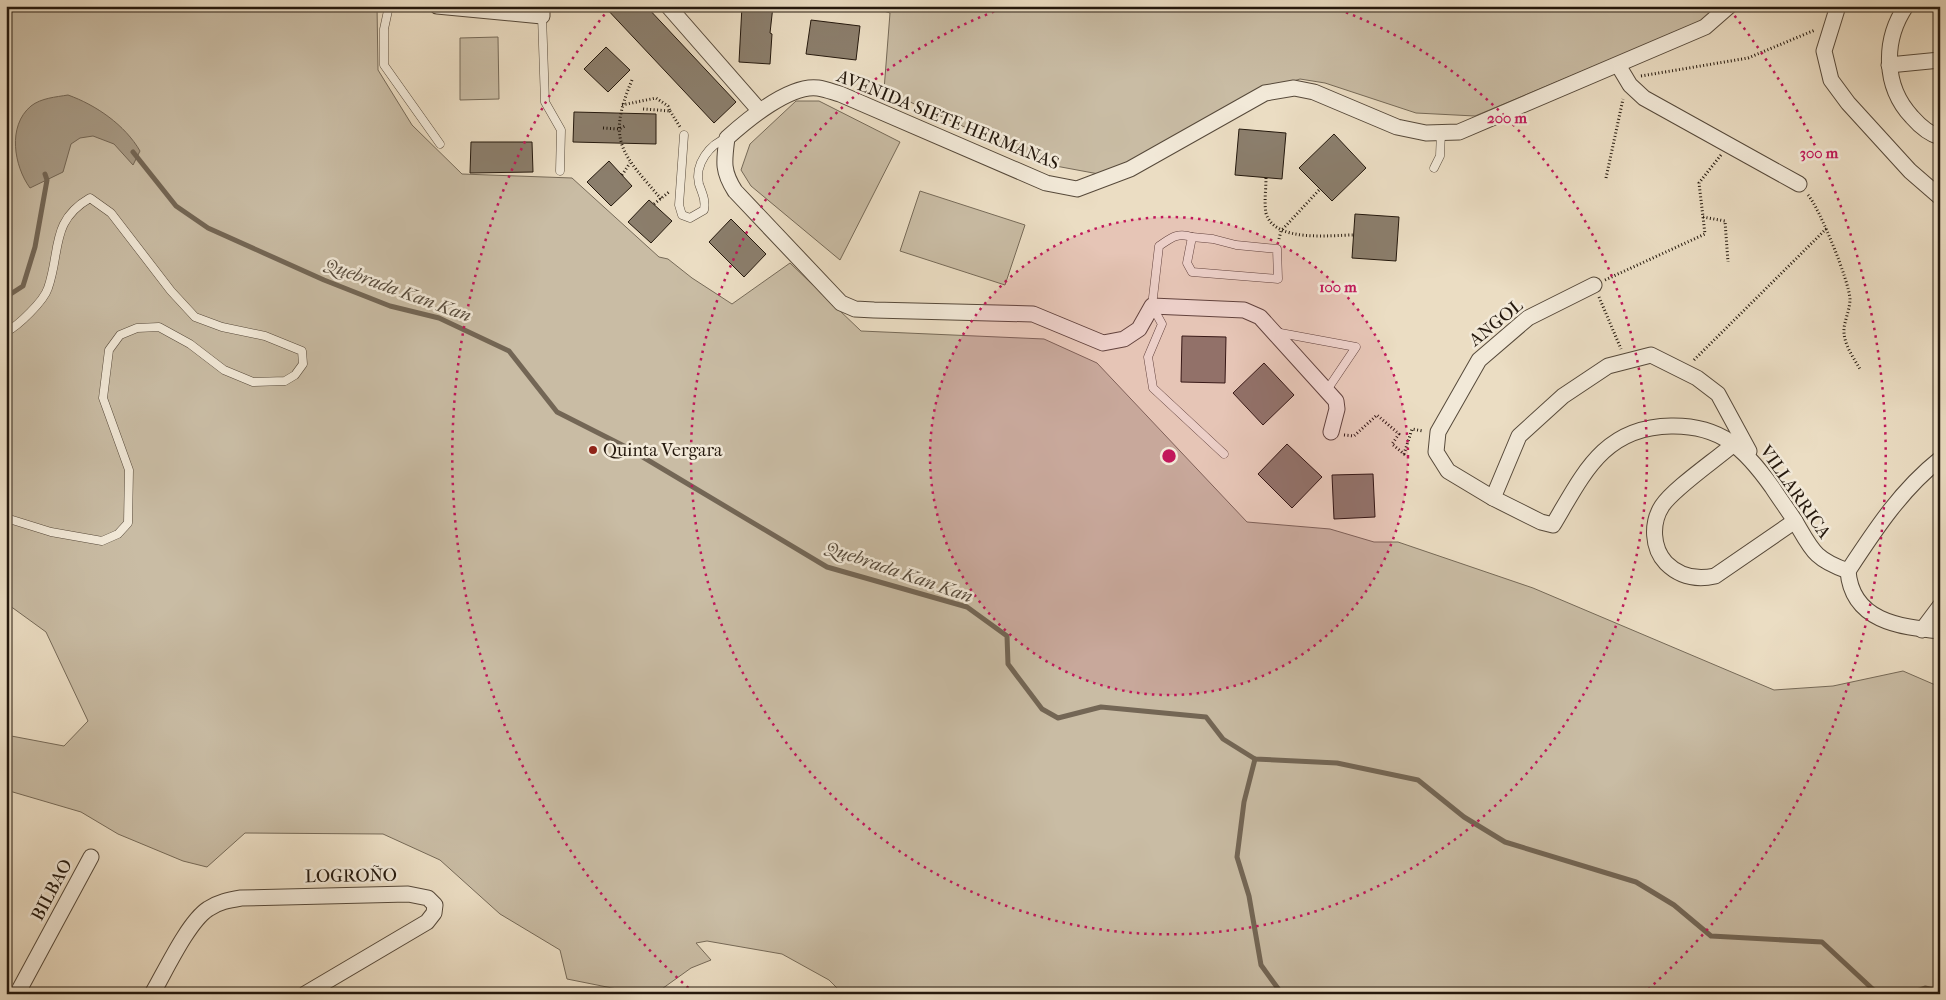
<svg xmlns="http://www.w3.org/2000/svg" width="1946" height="1000" font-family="'IM FELL French Canon',serif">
<rect width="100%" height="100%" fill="#ebddc3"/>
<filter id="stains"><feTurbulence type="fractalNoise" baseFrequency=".004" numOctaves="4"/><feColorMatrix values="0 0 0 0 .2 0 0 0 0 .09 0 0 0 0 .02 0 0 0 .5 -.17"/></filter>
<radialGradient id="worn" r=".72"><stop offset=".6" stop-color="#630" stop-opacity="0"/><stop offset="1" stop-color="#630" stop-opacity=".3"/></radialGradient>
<g fill="#c9bca4" stroke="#766a58">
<path d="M6,6h371l1,64 34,55 50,49 110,4 87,79 9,2 24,19 40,26 58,-41 71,68 183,8 53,24 150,159 83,7 44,13h24l135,46 241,102 59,-4 70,-15 37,16v307h-1097l-14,-14 -47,-26 -75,-13 -11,2 15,17 -20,8 -32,23 -42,-2 -50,-10 -7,-29 -60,-36 -60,-54 -57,-26 -138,-1 -38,34 -24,-6 -65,-27 -37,-22 -75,-22v-55l58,11 24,-25 -42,-89 -40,-29z"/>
<path d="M868,6h852l-15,14 -230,96 -59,-3 -91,-30 -25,-4 -32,10 -164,86 -59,-11 -161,-74 6,-77z"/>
<path d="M498,37l1,62 -39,1v-62z"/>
<path d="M796,101h23l81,41 -60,118 -89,-74 -10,-16 9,-26z"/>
<path d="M920,191l105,34 -20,60 -105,-34z"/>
</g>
<path fill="#a79a85" stroke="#736655" d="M68,95c28,10 57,30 72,56l-7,14 -19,-21 -21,-8 -13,2 -9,6 -8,28 -33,16c-16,-22 -23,-62 1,-82 10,-8 25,-9 37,-11z"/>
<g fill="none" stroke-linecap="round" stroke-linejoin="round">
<g stroke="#736655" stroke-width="5">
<path d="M133,152l43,54 32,22 116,52 66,26 49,12 70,33 48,61 69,35 201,120 140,40 40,29 1,28 34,45 16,9 43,-11 105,10 17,22 32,20 82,4 81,17 46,37 41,25 131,40 38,23 37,31 111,6 56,52"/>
<path d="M6,297l17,-11 12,-39 12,-67 -2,-6"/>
<path d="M1255,759l-11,43 -7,55 12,39 12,69 21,29"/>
<path d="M1908,994l17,-6 15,3"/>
</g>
</g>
<g fill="#8b7e6c" stroke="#24180d">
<path d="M604,6h42l90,96 -22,21z"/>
<path d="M742,6h31l-3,27 2,1 -2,30 -31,-2z"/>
<path d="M811,20l49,6 -4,34 -50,-6z"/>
<path d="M606,47l24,23 -22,22 -24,-23z"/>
<path d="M574,112l82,2v30l-83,-2z"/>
<path d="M1239,129l47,4 -4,46 -47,-4z"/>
<path d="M1334,134l32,34 -34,33 -33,-33z"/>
<path d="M471,142h61l1,30 -63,1z"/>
<path d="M609,161l23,25 -21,20 -24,-24z"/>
<path d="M649,200l23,21 -21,22 -23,-21z"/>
<path d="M1355,214l44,3 -3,44 -44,-3z"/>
<path d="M731,219l35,35 -22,23 -35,-35z"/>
<path d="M1182,336l44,1 -1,46 -44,-1z"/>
<path d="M1264,363l30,32 -31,30 -30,-32z"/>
<path d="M1287,444l35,33 -30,31 -34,-34z"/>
<path d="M1373,474l2,43 -41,2 -2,-44z"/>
</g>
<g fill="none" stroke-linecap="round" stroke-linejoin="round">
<g stroke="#56493a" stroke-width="9">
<g id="lane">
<path d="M389,6l-5,23v36l56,79"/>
<path d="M542,16l3,86 16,28 -1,41"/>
<path d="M684,135l-5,70 3,10 8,3 14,-8c2,-10 -2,-17 -5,-26 -5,-20 11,-40 28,-46"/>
<path d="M1434,168l6,-12 1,-24"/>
<path d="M1192,237c-15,-5 -21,1 -33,9l-7,60 10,18 -14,33 5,31 71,66"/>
<path d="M1192,237l21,2 23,6 41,4 1,30 -86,-7 -5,-9z"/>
<path d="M6,332c12,-6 38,-31 42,-44 13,-37 2,-67 42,-90l21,15 60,78 24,26 27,10 43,9 37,15 1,13 -8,11 -10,6 -32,1 -29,-12 -34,-26 -31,-17 -22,1 -17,7 -11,15 -6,48 26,72 -1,53 -10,11 -16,7 -51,-9 -45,-14"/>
<path d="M1275,332l81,15 -29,43"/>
</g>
</g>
<g stroke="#56493a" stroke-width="17">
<g id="street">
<path d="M437,6l105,10v-10"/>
<path d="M668,6l91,104"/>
<path d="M1838,6l-14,45 7,29 17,23 62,68 30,26"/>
<path d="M1906,6c-23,34 -23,80 6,111 7,8 17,17 28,20"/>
<path d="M1618,65l12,20 14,13 155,86"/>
<path d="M1889,65l51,-5"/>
<path d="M1594,285l-66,33 -49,42 -41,72 -2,20 12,19 45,27 48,24 12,3c30,-50 50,-98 118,-99 50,-1 74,23 101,61 7,11 16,23 23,34 17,29 19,38 53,50"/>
<path d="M1331,432l6,-23 -1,-8 -76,-84 -16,-7 -92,-4 -13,23 -15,10 -21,4 -70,-29 -159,-4 -19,-1 -14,-6 -106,-112c-13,-20 -11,-30 -8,-53 20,-18 63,-54 91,-50 7,1 15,4 22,6l206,89 31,6 53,-20 135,-76 29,-5 20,4 83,35 29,6 33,-1 246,-105 24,-21"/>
<path d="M1735,443c-18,16 -61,45 -73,63 -11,17 -10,42 4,57 14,14 31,17 49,13l80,-55"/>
<path d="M1493,498l26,-62 44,-40 45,-30 43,-11 46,23 21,16 31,57"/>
<path d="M1848,571c27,-41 53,-81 92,-112"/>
<path d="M1848,571c4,50 51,56 92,60"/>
<path d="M1922,630l18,-24"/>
<path d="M17,994l74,-137"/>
<path d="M152,994c13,-22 36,-72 56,-85 10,-7 21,-9 33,-11l167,-4 20,4 7,7 -1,8 -7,9 -122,72"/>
</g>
</g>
<g stroke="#24180d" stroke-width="3" stroke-dasharray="1 2.5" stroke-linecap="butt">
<path d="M1641,76l107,-18 67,-28"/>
<path d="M632,80c-26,62 -10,73 30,120"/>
<path d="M622,105l34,-7 12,8 2,5 -27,-2"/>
<path d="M670,111l10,16"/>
<path d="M603,128l16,1 6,-3"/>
<path d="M622,175l8,-12"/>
<path d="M1266,178c0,11 -2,25 0,35 8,30 64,22 88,22"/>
<path d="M1606,178l17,-79"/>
<path d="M1808,195c12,14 41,86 42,104 0,10 -5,20 -6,30 -1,14 9,28 16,40"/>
<path d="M654,204l15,-12"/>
<path d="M1703,217l22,4 3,41"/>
<path d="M1279,239l2,-8 39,-42"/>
<path d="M1605,280l100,-46 -6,-51 22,-28"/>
<path d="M1599,297l22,52"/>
<path d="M1694,360l133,-132"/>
<path d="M1344,435l10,1 23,-21 22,19 -7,10 12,10 8,-25 11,2"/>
</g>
<use href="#lane" stroke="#f2e9d8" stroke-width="8"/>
<use href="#street" stroke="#f2e9d8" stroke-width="15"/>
</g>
<circle cx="1169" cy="456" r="239" fill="#c2185b" fill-opacity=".12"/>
<g fill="none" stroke="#c2185b" stroke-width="2.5" stroke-dasharray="2.5 5">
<circle cx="1169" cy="456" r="239"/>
<path d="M1332 7A478 478 0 1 1 1006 7"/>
<path d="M694 993A717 717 0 0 1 608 10M1730 10A717 717 0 0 1 1644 993"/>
</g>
<circle fill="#8f2418" stroke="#f2e9d8" stroke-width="2" cx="593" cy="450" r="5"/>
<g text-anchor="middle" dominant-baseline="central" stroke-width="5" stroke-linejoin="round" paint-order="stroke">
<g font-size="18" fill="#24180d" stroke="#f2e9d8">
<text transform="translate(948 120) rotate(22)">AVENIDA SIETE HERMANAS</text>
<text transform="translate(1496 323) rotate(-39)">ANGOL</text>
<text transform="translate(1795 492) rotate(55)">VILLARRICA</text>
<text transform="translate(351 876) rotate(-1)">LOGROÑO</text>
<text transform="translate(52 890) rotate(-62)">BILBAO</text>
</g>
<g font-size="18" fill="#24180d" stroke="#f2e9d8" text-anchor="start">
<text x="603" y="450">Quinta Vergara</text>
</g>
<g font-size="19" font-style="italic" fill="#584c3d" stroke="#f2e9d8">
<text transform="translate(398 290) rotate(20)">Quebrada Kan Kan</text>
<text transform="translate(899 572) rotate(19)">Quebrada Kan Kan</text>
</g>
</g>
<circle cx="1169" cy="456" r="8" fill="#c2185b" stroke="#f2e9d8" stroke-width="2.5"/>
<g font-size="15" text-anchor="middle" font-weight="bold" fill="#c2185b" stroke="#f2e9d8" stroke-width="5" stroke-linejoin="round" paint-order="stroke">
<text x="1507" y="123">200 m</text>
<text x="1819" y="158">300 m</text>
<text x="1338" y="292">100 m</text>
</g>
<rect width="1946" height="1000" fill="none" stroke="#ebddc3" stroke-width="25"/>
<rect x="8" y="8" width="1931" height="985" fill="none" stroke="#24180d" stroke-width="2.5"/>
<rect x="12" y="12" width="1921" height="975" fill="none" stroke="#24180d"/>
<rect width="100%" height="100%" filter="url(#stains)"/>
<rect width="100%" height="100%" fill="url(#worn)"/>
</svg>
